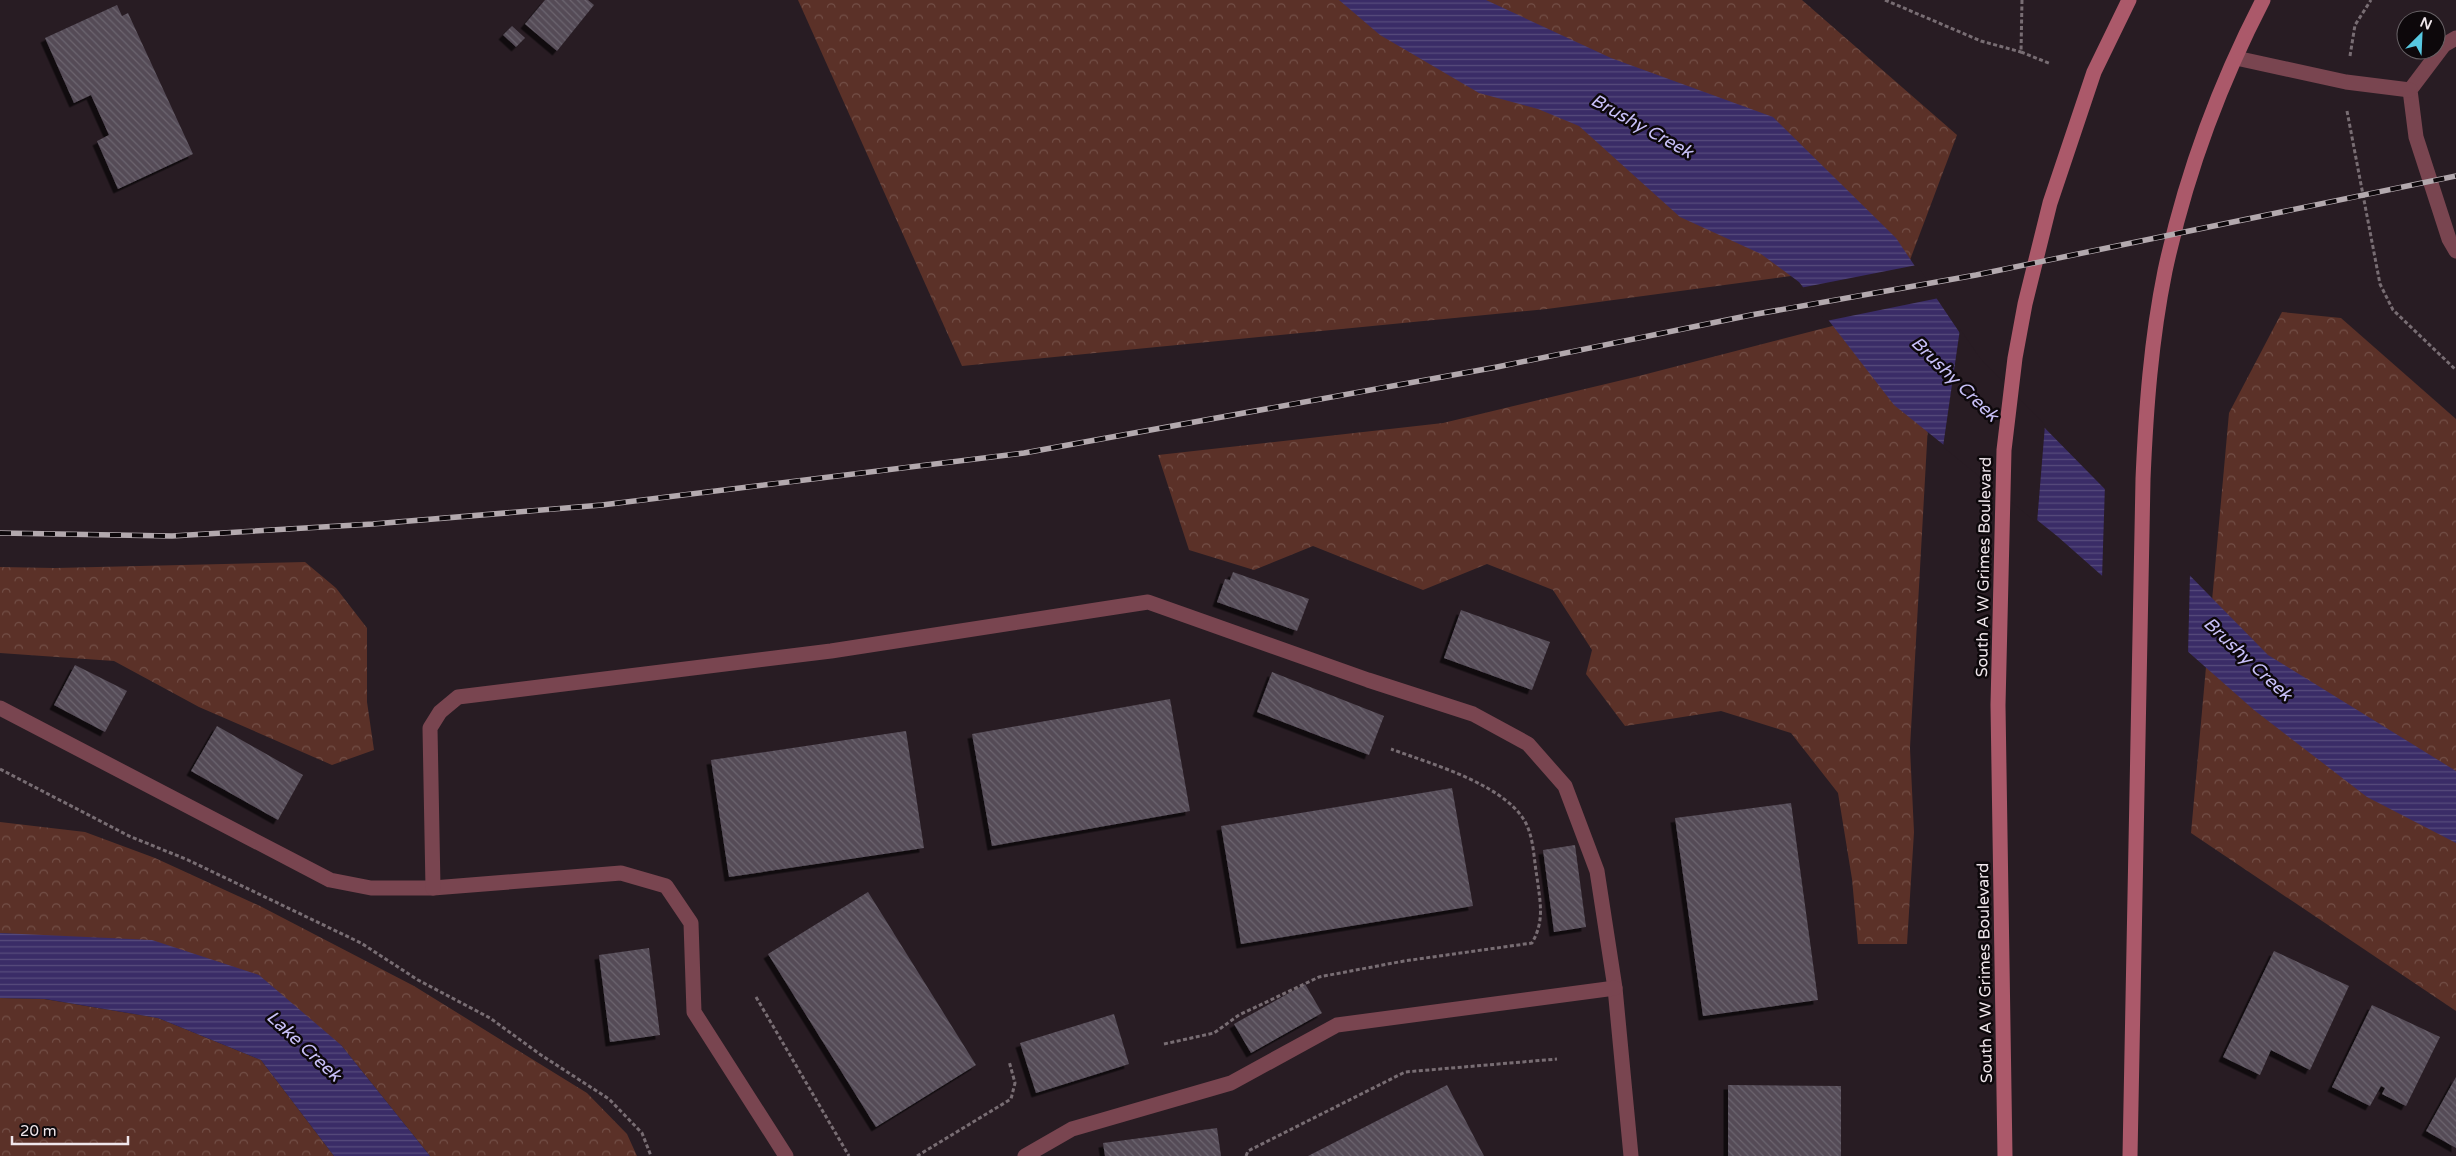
<svg xmlns="http://www.w3.org/2000/svg" width="2456" height="1156" font-family="'Varela Round',sans-serif">
<defs>
<pattern id="forest-crowns" width="20" height="18" patternUnits="userSpaceOnUse" patternTransform="scale(1.25)"><rect width="20" height="18" fill="#5b3128"/><path d="M2 6a3 3 0 1 1 6 0M12 15a3 3 0 1 1 6 0" fill="none" stroke="#734f47"/></pattern>
<pattern id="water-rules" width="6" height="5" patternUnits="userSpaceOnUse" patternTransform="scale(1.25)"><rect width="6" height="5" fill="#3a2c67"/><path d="M0 2.5h6" fill="none" stroke="#574b7d"/></pattern>
<pattern id="building-back-hatch" width="6" height="6" patternUnits="userSpaceOnUse" patternTransform="scale(1.25)"><rect width="6" height="6" fill="#544b57"/><path d="M-1 5l2 2M0 0l6 6M5-1l2 2" fill="none" stroke="#6d656f"/></pattern>
<filter id="shadow"><feDropShadow dx="-4.5" dy="4.5" stdDeviation="0" flood-color="#0009"/></filter>
</defs>
<rect width="100%" height="100%" fill="#281c23"/>
<g fill="url(#forest-crowns)">
<path d="M798,0h1004l155,135 -47,125 -363,49 -585,57z"/>
<path d="M2282,312l59,6 115,101v592l-265,-178 38,-420z"/>
<path d="M1848,322l80,103 -18,323 4,84 -7,112h-49l-6,-65 -14,-86 -47,-60 -70,-22 -96,15 -39,-52 6,-24 -39,-60 -66,-26 -64,26 -110,-44 -59,24 -65,-20 -31,-95 285,-32 192,-46z"/>
<path d="M305,562l31,26 31,40v74l7,48 -42,15 -133,-58 -85,-46 -114,-8v-86l55,1z"/>
<path d="M0,822l85,10 70,26 105,48 154,80 173,107 40,41 10,22h-207l-89,-111 -328,-111 -13,-1z"/>
<path d="M0,998l44,1 114,19 103,42 73,96h-334z"/>
</g>
<g fill="url(#water-rules)">
<path d="M1339,0h147l125,58 162,59 123,121 82,122 290,295 188,116v72l-89,-46 -113,-87 -197,-174 -163,-131 -95,-123 -38,-28 -81,-37 -101,-91 -41,-17 -59,-16 -99,-58z"/>
<path d="M0,933l152,7 107,35 82,70 89,111h-96l-73,-96 -103,-42 -113,-19 -45,-1z"/>
</g>
<g fill="#281c23">
<path d="M1917,265l22,33 -113,23 -26,-33z"/>
<path d="M1960,329l20,29 65,67 -8,98 -94,-76z"/>
<path d="M2105,485l85,87 -2,83 -86,-76z"/>
</g>
<g fill="url(#building-back-hatch)" filter="url(#shadow)">
<path d="M545,0h43l6,5 -37,46 -32,-27z"/>
<path d="M117,5l5,11 6,-3 65,141 -75,35 -21,-48 12,-6 -18,-40 -17,8 -29,-65z"/>
<path d="M512,26l13,12 -9,9 -13,-12z"/>
<path d="M1233,572l76,27 -12,32 -80,-29 8,-23 5,1z"/>
<path d="M1461,610l89,32 -18,48 -88,-32z"/>
<path d="M75,665l52,26 -22,41 -51,-27z"/>
<path d="M1272,672l112,44 -15,39 -112,-43z"/>
<path d="M1170,699l20,112 -198,35 -20,-112z"/>
<path d="M217,726l86,49 -25,45 -87,-49z"/>
<path d="M906,731l18,117 -195,29 -18,-117z"/>
<path d="M1452,788l21,118 -232,38 -20,-118z"/>
<path d="M1791,803l27,197 -115,16 -28,-198z"/>
<path d="M1575,845l11,82 -32,5 -11,-82z"/>
<path d="M868,892l108,173 -100,62 -108,-173z"/>
<path d="M649,948l11,87 -50,7 -11,-87z"/>
<path d="M2274,951l75,35 -39,84 -39,-20 -11,25 -37,-18z"/>
<path d="M1305,984l17,29 -71,40 -17,-29z"/>
<path d="M2372,1005l68,32 -34,69 -24,-12 3,-6 -4,-2 -11,20 -38,-19z"/>
<path d="M1114,1014l15,50 -93,29 -16,-50z"/>
<path d="M2456,1077v71l-30,-17z"/>
<path d="M1447,1085l37,71h-176z"/>
<path d="M1728,1085l113,1v70h-113z"/>
<path d="M1217,1128l4,28h-116l-2,-13z"/>
</g>
<g fill="none" stroke-linecap="round" stroke-linejoin="round">
<g stroke="#786d73" stroke-width="3" stroke-dasharray="4 2.5" stroke-linecap="butt">
<path d="M1885,0l96,41 40,11"/>
<path d="M2022,0l-1,52 30,12"/>
<path d="M2350,56l5,-31 16,-25"/>
<path d="M2347,111l33,173 13,26 63,60"/>
<path d="M0,769l129,67 59,24 173,83 57,37 72,38 51,37 68,44 33,34 9,23"/>
<path d="M756,997l93,159"/>
<path d="M1164,1044l50,-11 25,-18 80,-38 85,-16 128,-18c13,-23 8,-41 5,-66 -3,-16 -3,-34 -9,-49 -16,-42 -97,-64 -137,-79"/>
<path d="M917,1156l94,-57 4,-16 -6,-22"/>
<path d="M1246,1156l2,-5 157,-79 152,-13"/>
</g>
<g stroke="#794550" stroke-width="15">
<path d="M2456,38l-12,7 -34,45 6,47 33,102 7,12"/>
<path d="M2236,58l110,24 64,8"/>
<path d="M0,708l330,172 41,8h62l188,-15 45,13 25,37 3,89 92,144"/>
<path d="M433,888l-3,-160 10,-16 18,-15 373,-46 317,-49 220,78 105,34 55,30 37,42 32,85 18,117 16,168"/>
<path d="M1025,1156l47,-27 159,-46 106,-58 278,-37"/>
</g>
<g stroke="#ab596a" stroke-width="15">
<path d="M2005,1156l-7,-451 6,-255 11,-92 10,-54 25,-101 44,-131 35,-72"/>
<path d="M2130,1156l13,-677c3,-70 8,-139 22,-208 20,-93 54,-186 98,-271"/>
</g>
<g stroke="#b3a9ae" stroke-width="5.5">
<path id="rail" d="M0,533l172,3 201,-12 229,-19 422,-52 473,-86 254,-52 225,-40 480,-99"/>
</g>
<use href="#rail" stroke="#0d080b" stroke-width="4" stroke-dasharray="11" stroke-linecap="butt"/>
</g>
<g text-anchor="middle" dominant-baseline="central" stroke-width="5" stroke-linejoin="round" paint-order="stroke">
<g font-size="16" fill="#efe6eb" stroke="#0d080b">
<text transform="translate(1984 567) rotate(-89)">South A W Grimes Boulevard</text>
<text transform="translate(1985 973) rotate(-91)">South A W Grimes Boulevard</text>
</g>
<g font-size="18" font-style="italic" fill="#c8c0f8" stroke="#0d080b">
<text transform="translate(1642 126) rotate(29)">Brushy Creek</text>
<text transform="translate(1955 379) rotate(44)">Brushy Creek</text>
<text transform="translate(2248 659) rotate(43)">Brushy Creek</text>
<text transform="translate(304 1046) rotate(43)">Lake Creek</text>
</g>
</g>
<g transform="translate(2421 35) rotate(24)"><circle r="24" fill="#0d080b" stroke="#676165"/>
<path d="M0-4L9 19L0 12L-9 19Z" fill="#57c9e2"/>
<text y="-8" font-size="14" font-weight="bold" text-anchor="middle" fill="#efe6eb">N</text>
</g>
<path d="M12 1136v8h116v-8" fill="none" stroke="#efe6eb" stroke-width="2.5"/>
<text x="20" y="1136" font-size="15" fill="#efe6eb" stroke="#0d080b" stroke-width="4" paint-order="stroke">20 m</text>
</svg>
